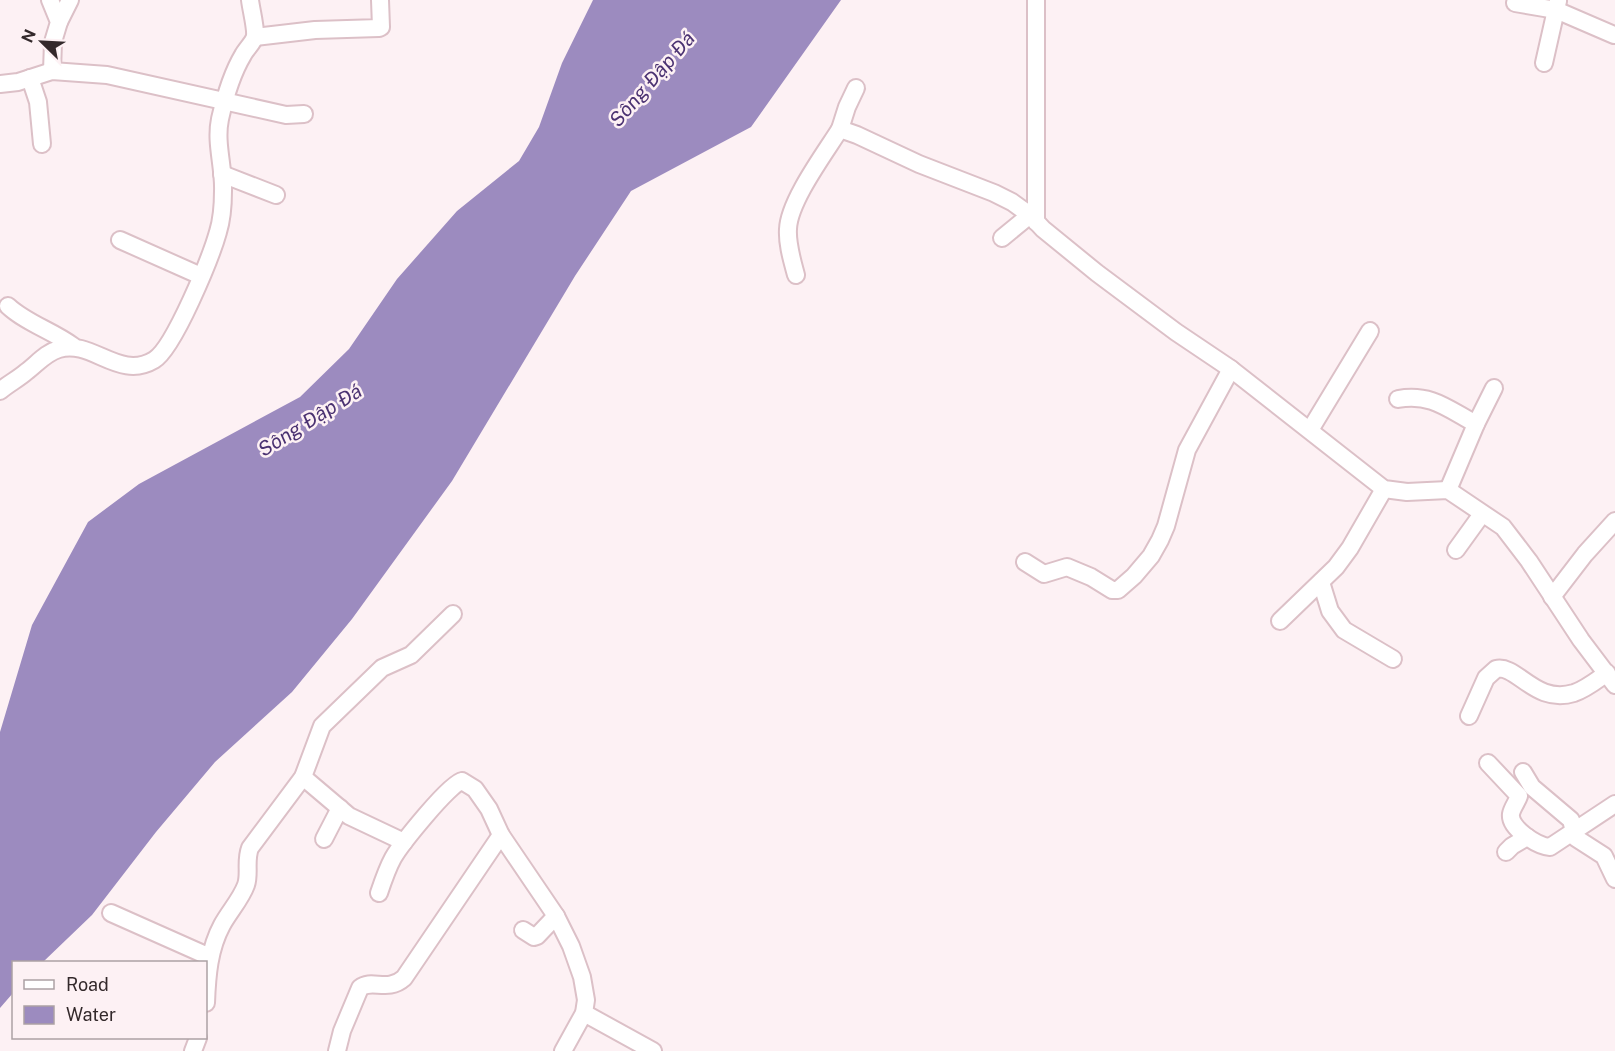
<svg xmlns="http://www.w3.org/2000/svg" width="1615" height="1051" font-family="'Public Sans',sans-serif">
<rect width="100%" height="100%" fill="#fdf1f4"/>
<path fill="#9c8bbf" d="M593,0h248l-90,127 -120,64 -56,85 -123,205 -100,138 -60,73 -77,70 -59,70 -64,83 -49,47h-29l-1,31 -13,15v-276l32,-107 56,-103 51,-38 161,-87 49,-48 48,-70 60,-68 62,-50 20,-34 23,-64z"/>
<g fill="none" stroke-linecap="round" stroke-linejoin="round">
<g stroke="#dcc0c7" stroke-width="20">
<g id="minor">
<path d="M50,0l9,22 -6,20 -1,29"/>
<path d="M1515,3l41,7 58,25"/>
<path d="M59,22l11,-22"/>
<path d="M255,37l60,-7 64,-2 2,-1 -1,-27"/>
<path d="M1544,63l14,-62"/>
<path d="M30,78l8,24 4,42"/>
<path d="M0,84l18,-2 34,-11 55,4 179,40 18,-1"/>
<path d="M840,129l7,-22 9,-19"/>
<path d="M222,174l54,21"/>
<path d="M1036,222v-222"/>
<path d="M1002,238l28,-23"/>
<path d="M120,240l81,36"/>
<path d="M796,275c-4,-15 -9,-31 -8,-46 1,-28 37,-76 52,-100l17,6 62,29 75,29 18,9 18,13 13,14 54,44 79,59 55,37 153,120 23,3 41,-2 55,37 26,34 52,79 34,45"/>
<path d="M8,306c18,17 45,25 65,40"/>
<path d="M0,391c8,-7 18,-12 26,-19 11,-8 19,-19 33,-23 33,-10 60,32 95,11 20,-12 57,-103 64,-128 4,-13 5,-27 5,-41 1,-24 -8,-48 -3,-72 5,-22 11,-44 23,-64 3,-6 11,-13 12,-19 1,-8 -4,-27 -5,-36"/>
<path d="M1398,399c33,-6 50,10 78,25"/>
<path d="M1310,430l60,-99"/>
<path d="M1448,490l28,-66 18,-36"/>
<path d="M1456,550l26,-36"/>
<path d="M1025,562l19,12 23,-7 24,10 21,13h6l16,-14 17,-20 9,-16 6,-14 21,-76 44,-81"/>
<path d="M1321,582l9,29 14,19 49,29"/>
<path d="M1552,597l33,-43 30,-33"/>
<path d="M1280,621l56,-54 14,-19 34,-59"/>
<path d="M1469,716l17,-38 10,-9c21,-5 39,36 78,24 12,-4 23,-13 33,-20"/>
<path d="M1488,763l31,33c-2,6 -7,12 -8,18 -2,14 26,32 39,33l65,-43"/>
<path d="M1523,772l9,15 39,33 5,18 28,18 11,23"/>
<path d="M303,777l46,39 55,26"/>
<path d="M324,839l16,-31"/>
<path d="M1506,852l6,-6 15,-9"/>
<path d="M379,893c4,-12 8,-24 14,-35 8,-14 57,-75 69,-77l13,8 14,20 12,26 55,81 15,30 11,31 4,23 -2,13 -21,38"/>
<path d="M111,913l99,44"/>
<path d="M523,930l11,7 3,-1 19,-20"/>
<path d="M206,1003c1,-27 3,-54 16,-78 7,-13 19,-26 24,-40 4,-11 -1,-24 4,-37l53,-71 19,-51 60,-58 29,-13 42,-41"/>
<path d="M584,1013l69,38"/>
<path d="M193,1051l5,-13"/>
<path d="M337,1051l5,-20 18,-43c12,-10 27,5 44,-10l97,-143"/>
</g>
</g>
<use href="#minor" stroke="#fff" stroke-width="16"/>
</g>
<g text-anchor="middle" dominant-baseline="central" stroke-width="5" stroke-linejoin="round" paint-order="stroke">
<g font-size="20" font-style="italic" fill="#4b3272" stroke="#fdf1f4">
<text transform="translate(652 79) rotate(-49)">Sông Đập Đá</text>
<text transform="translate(310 420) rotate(-32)">Sông Đập Đá</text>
</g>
</g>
<rect x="12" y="961" width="195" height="78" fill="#fdf1f4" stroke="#aca1a4" stroke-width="1.5"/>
<rect x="24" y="980" width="30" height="9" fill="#ffffff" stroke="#aca1a4" stroke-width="1.5"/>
<text x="66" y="991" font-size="18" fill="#33292b">Road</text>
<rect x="24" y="1006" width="30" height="18" fill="#9c8bbf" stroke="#aca1a4" stroke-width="1.5"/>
<text x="66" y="1021" font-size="18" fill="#33292b">Water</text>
<g transform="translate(42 42) rotate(294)" stroke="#fdf1f4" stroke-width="4.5" paint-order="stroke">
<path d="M0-4.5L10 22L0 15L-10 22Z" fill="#33292b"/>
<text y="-9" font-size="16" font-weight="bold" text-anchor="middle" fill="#33292b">N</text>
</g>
</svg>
